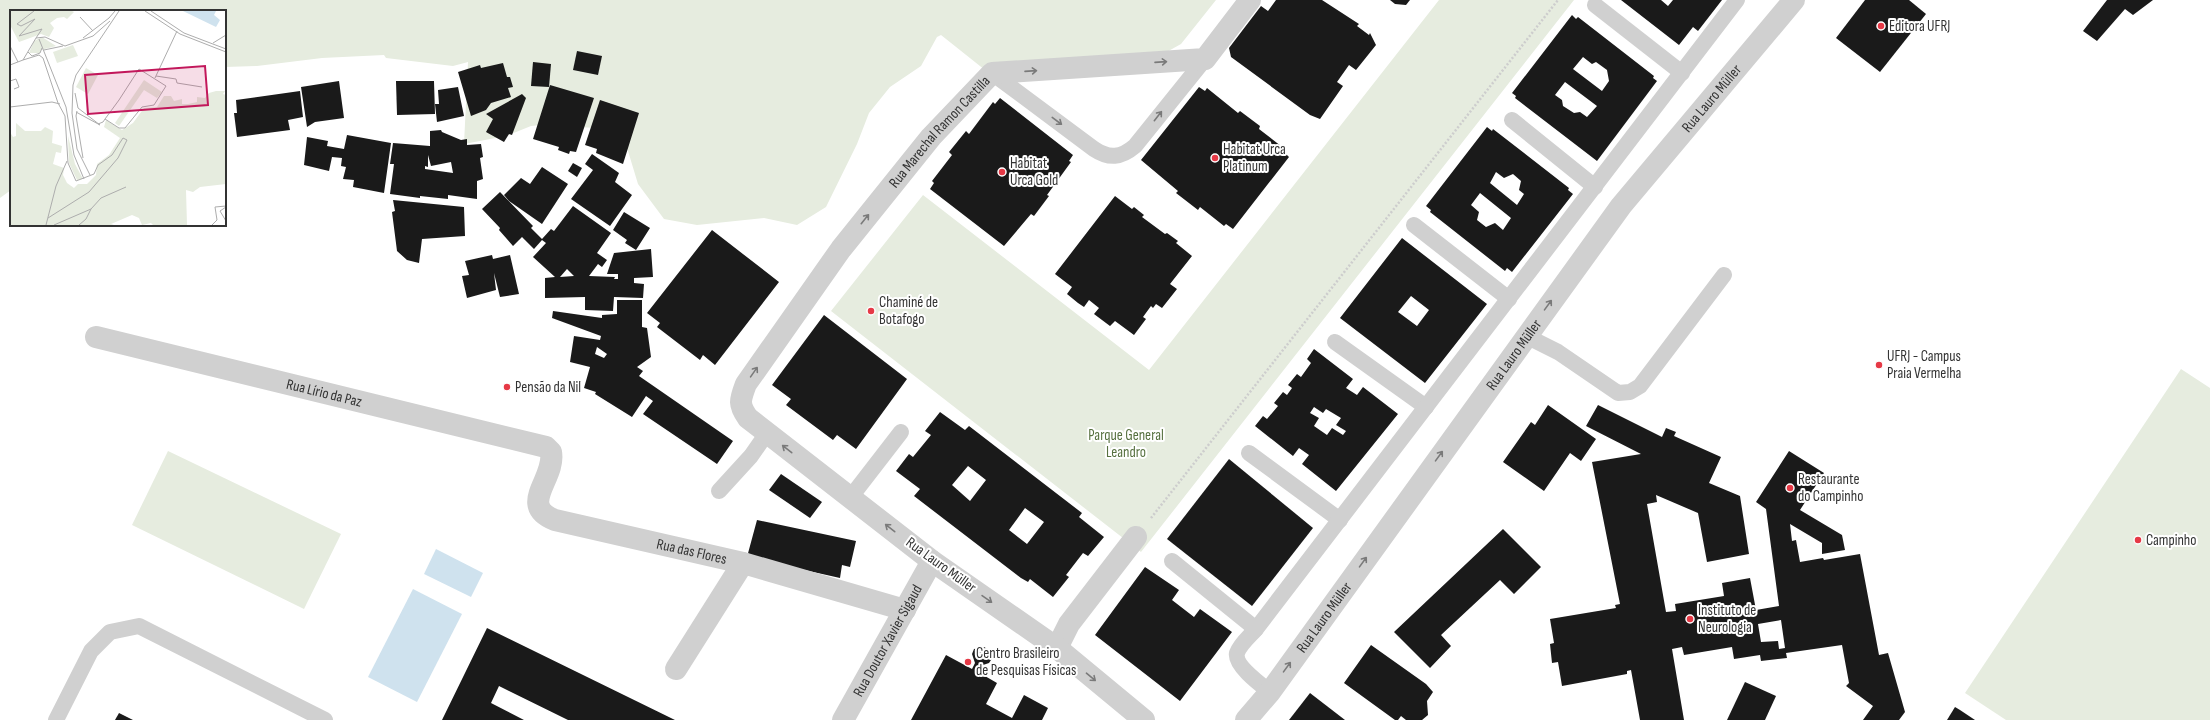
<svg xmlns="http://www.w3.org/2000/svg" width="2210" height="720" font-family="'Sofia Sans Condensed',sans-serif">
<rect width="100%" height="100%" fill="#fff"/>
<g fill="#e6ecdf">
<path d="M0,0h1216l-35,44 -18,10 -173,20 -49,-39 -4,2 -16,29 -31,21 -21,26 -12,31 -31,63 -29,18 -33,-7 -67,7 -33,-6 -26,-35 -20,-66 -22,10 -55,-3 -10,1 -25,10 -42,8 4,-82 -15,4 -67,-8 -2,-3 -62,3 -65,8 -32,1v-56h-214v179l-11,8z"/>
<path d="M1439,0h135l-433,552 -310,-241 92,-116 226,175z"/>
<path d="M2181,369l29,19v332h-204l-41,-27z"/>
<path d="M168,451l173,83 -37,75 -172,-84z"/>
</g>
<g fill="#cfe2ee">
<path d="M436,549l47,24 -12,24 -47,-23z"/>
<path d="M413,589l49,25 -45,88 -49,-25z"/>
</g>
<g fill="#1a1a1a" fill-rule="evenodd">
<path d="M1276,0h46l37,24 -2,2 12,9 1,-2 6,12 -20,25 -7,-5 -12,17 6,4 -23,33 -10,-4 -79,-58 -2,-9 32,-42 7,5z"/>
<path d="M1390,0h20l-4,5 -11,-1z"/>
<path d="M1621,0h40l7,6 5,-6h49l-24,31 -5,-4 -14,18z"/>
<path d="M1865,0h44l17,14 -46,58 -44,-34z"/>
<path d="M2107,0h46l-20,15 -8,-6 -28,32 -14,-10z"/>
<path d="M1572,15l4,4 2,-2 76,59 -1,2 4,3 -60,80 -82,-63 1,-2 -4,-3zM1583,57l9,7 4,-2 11,8 2,11 -7,10 -29,-22zM1565,82l32,24 -10,11 -7,-5 -6,1 -11,-7 -1,-6 -7,-5z"/>
<path d="M577,51l25,5 -4,19 -25,-5z"/>
<path d="M533,62l18,2 -2,23 -18,-1z"/>
<path d="M503,63l4,14h3l3,10 -5,1 3,9 -20,6 -5,7 -15,6 -13,-44 22,-7 1,3z"/>
<path d="M339,81l5,37 -29,4 -8,5 -6,-40z"/>
<path d="M396,81h38l1,33 -38,1z"/>
<path d="M550,85l44,13 -18,54 -6,-1 -1,3 -11,-4 1,-3 -26,-8z"/>
<path d="M458,87l6,29 -27,6 -2,-18h4l-1,-14z"/>
<path d="M1199,87l6,4 2,-3 31,25 2,-2 20,15 -1,3 27,21 -2,2 5,5 -56,72 -7,-5 -2,2 -24,-19 -2,3 -22,-17 2,-2 -37,-31z"/>
<path d="M300,91l3,26 -15,3 2,10 -53,7 -3,-24h3l-1,-13z"/>
<path d="M522,94l4,4 -14,37 -3,-1 -5,8 -18,-10 7,-13 -7,-5z"/>
<path d="M1000,98l73,57 -4,6 2,1 -24,33 2,1 -15,20 -3,-2 -27,32 -74,-57 4,-6 -2,-2 20,-26 -3,-3 17,-21 3,3 24,-32 2,2z"/>
<path d="M600,100l39,13 -16,51 -27,-11 1,-4 -12,-4z"/>
<path d="M1487,127l5,4 1,-2 76,59 -1,2 5,4 -61,78 -5,-4 -2,3 -75,-59 1,-2 -5,-4zM1496,172l8,6 9,-4 8,7 -2,9 5,4 -7,11 -27,-22zM1480,193l31,25 -8,12 -8,-7 -9,4 -9,-7 2,-8 -8,-7z"/>
<path d="M441,130l1,2 19,8 6,-1v6l14,-1 2,13 -3,1 3,21 -6,2v18l-29,-4v4l-28,-3v2l-30,-4 4,-30h-4l3,-21 37,3v-15zM428,155l3,11 20,-4 2,11 -28,-4v-3l3,1z"/>
<path d="M347,135l44,8 -7,50 -31,-6 1,-7 -11,-1 3,-12 -5,-1 1,-8 -10,-1 -3,14 -25,-6 3,-28 21,4 -1,5 17,3z"/>
<path d="M592,154l27,19 -4,9 17,13 -22,31 -39,-27 22,-29 -8,-6z"/>
<path d="M573,163l9,5 -5,9 -9,-6z"/>
<path d="M542,167l26,17 -26,40 -33,-23 -5,-6 17,-17 9,6z"/>
<path d="M500,192l33,34 -2,2 11,11 9,-10 3,2 19,-25 38,27 -14,20 10,7 -5,7 -4,-3 -9,12 26,1 -1,2h4v-5h-11l7,-21 37,-4 2,28 -19,1v5l10,1 -1,14 -29,-1 -1,14 -28,-1v-13l-40,1v-20l10,-1 -22,-20 13,-14 -4,-3 -8,9 -12,-12 -9,9 -14,-16 1,-2 -18,-19zM567,269l7,7 -14,1z"/>
<path d="M1115,196l17,13 2,-2 10,8 -2,2 23,17 2,-1 11,8 -2,2 16,13 -22,28 7,5 -15,19 -6,-4 -3,4 -2,-2 -8,11 3,2 -12,16 -19,-14 -5,5 -16,-12 5,-6 -10,-8 -5,7 -6,-4 -11,-9 5,-7 -17,-13z"/>
<path d="M393,200l71,7 1,29 -43,3 -3,24 -12,-3 -10,-9 -5,-39 3,-1z"/>
<path d="M624,212l26,16 -14,22 -11,-7 2,-3 -14,-10z"/>
<path d="M712,230l67,52 -64,83 -12,-10 -3,5 -43,-33 3,-4 -13,-10z"/>
<path d="M1402,238l85,66 -62,79 -85,-65zM1411,296l18,14 -12,16 -19,-14z"/>
<path d="M492,255l1,4 17,-4 9,39 -19,3 -6,-24 2,17 -29,8 -5,-22 7,-1 -4,-14z"/>
<path d="M617,300h25v27l5,1 4,29 -14,10 6,4 -4,5 94,65 -16,23 -74,-50 10,-13 -7,-5 -14,21 -37,-23 1,-2 -12,-4 6,-21 -20,-5 4,-26 26,4 1,-4 -49,-18 1,-7 49,7v-3l15,-1zM597,347l10,7 -3,4 -9,-4z"/>
<path d="M824,315l83,64 -51,70 -19,-14 -4,5 -47,-35 5,-6 -19,-14z"/>
<path d="M1314,349l39,30 -7,9 11,7 6,-8 35,27 -62,77 -34,-27 7,-9 -10,-7 -6,8 -38,-30 8,-10 4,3 11,-13 -4,-3 9,-11 4,3 5,-7 -4,-3 9,-11 4,3 10,-14 -4,-4zM1314,407l9,6 3,-4 15,9 -5,7 10,6 -3,4 -11,-7 -5,7 -13,-9 5,-8 -9,-5z"/>
<path d="M1548,405l48,34 -15,22 -11,-8 -26,38 -41,-29 28,-40 4,3z"/>
<path d="M1598,405l64,32 4,-9 10,4 -2,4 47,21 -12,26 31,13 9,58 -42,8 -9,-49 -42,-18 1,7 -10,2 19,108 10,-1 -1,-7 49,-8 -2,-13 28,-5 6,32 23,-4 -13,-97 -10,-7 33,-51 35,22 -24,37 42,25 3,15 -23,4v-11l-32,-19 2,17 4,-1 4,22 23,-4 1,2 36,-6 19,101 9,-2 17,59 -6,8h-36l10,-14 -27,-20 3,-3 -7,-38 -56,8 1,5 -26,3 -1,-6 -26,4 -2,-12 -48,8 -2,-8 -10,2 12,71h-44l-9,-50 -4,1v3l-65,12 -4,-24 -6,1 -2,-19 4,-1 -4,-24 66,-11 -1,-3 5,-1 -28,-142 49,-8 -55,-28zM1781,620l4,28 -6,1 -1,-8 -17,1 -3,-18z"/>
<path d="M940,412l25,18 4,-4 113,87 -3,4 25,20 -16,19 -5,-3 -17,22 3,2 -16,20 -23,-18 -2,3 -7,-4 -107,-82 6,-7 -24,-18 13,-17 4,3 18,-22 -6,-4zM968,466l18,14 -16,21 -18,-16zM1025,508l19,14 -17,22 -18,-14z"/>
<path d="M1229,459l84,69 -61,78 -85,-67z"/>
<path d="M781,474l41,28 -12,16 -41,-28z"/>
<path d="M757,520l99,21 -6,26 -8,-2 -2,13 -93,-21z"/>
<path d="M1503,529l38,38 -27,27 -14,-14 -59,55 10,11 -21,22 -36,-36z"/>
<path d="M1145,567l34,23 -7,10 22,17 6,-8 32,23 -52,69 -85,-66z"/>
<path d="M487,628l188,92h-107l-69,-34 -8,17 33,17h-82z"/>
<path d="M1371,645l55,39 7,8 -6,9 1,14 -6,5h-16l-5,-4 -3,4h-3l-51,-37z"/>
<path d="M984,647l5,3 4,7 -4,6 -9,3 -2,6 19,11 -11,21 26,14 12,-23 24,13 -6,12h-131l35,-65 26,14 3,-6 -3,-9 2,-5z"/>
<path d="M1745,682l31,14 -11,24h-38z"/>
<path d="M1310,693l35,27h-56z"/>
<path d="M1955,707l5,3 15,10h-28z"/>
<path d="M119,713l14,7h-18z"/>
</g>
<g fill="none" stroke-linecap="round" stroke-linejoin="round">
<path stroke="#cdcdcd" stroke-width="2.5" stroke-dasharray="2 2" stroke-linecap="butt" d="M1151,518l407,-518"/>
<g stroke="#d0d0d0" stroke-width="16">
<path d="M1595,5l87,68"/>
<path d="M992,73l102,76c15,10 27,9 41,-3l70,-87"/>
<path d="M1512,120l83,67"/>
<path d="M1414,225l95,74"/>
<path d="M1526,336l32,16 60,41 12,-1 10,-6 84,-111"/>
<path d="M1335,342l91,65"/>
<path d="M1249,453l91,67"/>
<path d="M719,491l32,-35 16,-23"/>
<path d="M850,498l51,-66"/>
<path d="M1172,561l84,68"/>
<path d="M1270,692c-9,-7 -36,-27 -33,-39 3,-9 13,-17 19,-24l481,-629"/>
<path d="M56,720l35,-69 19,-19 29,-6 186,94"/>
</g>
<g stroke="#d0d0d0" stroke-width="22">
<path id="s1" d="M96,337l450,110 5,5c5,27 -34,53 4,68l188,43 162,47"/>
<path d="M1057,648l12,-24 67,-87"/>
<path d="M676,669l67,-106"/>
<path id="s2" d="M843,720l89,-159"/>
<path id="s3" d="M1144,720l-87,-72 -125,-87 -184,-143c-10,-14 -8,-18 -2,-34l95,-135 90,-112 61,-64 213,-14 45,-59"/>
<path id="s4" d="M1246,720l24,-28 351,-486 173,-206"/>
</g>
</g>
<defs><path id="oneway-shaft" d="M-6 0H5M1.5-3L5.5 0L1.5 3" fill="none" stroke-width="1.6" stroke-linecap="round" stroke-linejoin="round"/></defs>
<g stroke="#7a7a7a">
<use href="#oneway-shaft" transform="translate(1161 62) rotate(-4)"/>
<use href="#oneway-shaft" transform="translate(1031 71) rotate(-4)"/>
<use href="#oneway-shaft" transform="translate(1158 116) rotate(-52)"/>
<use href="#oneway-shaft" transform="translate(1057 121) rotate(37)"/>
<use href="#oneway-shaft" transform="translate(865 219) rotate(-51)"/>
<use href="#oneway-shaft" transform="translate(1548 305) rotate(-54)"/>
<use href="#oneway-shaft" transform="translate(754 372) rotate(-55)"/>
<use href="#oneway-shaft" transform="translate(787 449) rotate(-142)"/>
<use href="#oneway-shaft" transform="translate(1439 456) rotate(-54)"/>
<use href="#oneway-shaft" transform="translate(890 528) rotate(-142)"/>
<use href="#oneway-shaft" transform="translate(1363 562) rotate(-54)"/>
<use href="#oneway-shaft" transform="translate(987 599) rotate(35)"/>
<use href="#oneway-shaft" transform="translate(1287 667) rotate(-54)"/>
<use href="#oneway-shaft" transform="translate(1091 677) rotate(40)"/>
</g>
<g fill="#e63946" stroke="#fff" stroke-width="1.5">
<circle cx="1881" cy="26" r="4"/>
<circle cx="1215" cy="158" r="4"/>
<circle cx="1002" cy="172" r="4"/>
<circle cx="871" cy="311" r="4"/>
<circle cx="1879" cy="365" r="4"/>
<circle cx="507" cy="387" r="4"/>
<circle cx="1790" cy="488" r="4"/>
<circle cx="2138" cy="540" r="4"/>
<circle cx="1690" cy="619" r="4"/>
<circle cx="968" cy="662" r="4"/>
</g>
<g text-anchor="middle" dominant-baseline="central" stroke-width="4" stroke-linejoin="round" paint-order="stroke">
<g font-size="15" fill="#333" stroke="#fff" text-anchor="start">
<text x="1889" y="26">Editora UFRJ</text>
<text x="1223" y="149">Habitat Urca<tspan x="1223" dy="17">Platinum</tspan></text>
<text x="1010" y="163">Habitat<tspan x="1010" dy="17">Urca Gold</tspan></text>
<text x="879" y="302">Chaminé de<tspan x="879" dy="17">Botafogo</tspan></text>
<text x="1887" y="356">UFRJ - Campus<tspan x="1887" dy="17">Praia Vermelha</tspan></text>
<text x="515" y="387">Pensão da Nil</text>
<text x="1798" y="479">Restaurante<tspan x="1798" dy="17">do Campinho</tspan></text>
<text x="2146" y="540">Campinho</text>
<text x="1698" y="610">Instituto de<tspan x="1698" dy="17">Neurologia</tspan></text>
<text x="976" y="653">Centro Brasileiro<tspan x="976" dy="17">de Pesquisas Físicas</tspan></text>
</g>
<g font-size="15" fill="#333" stroke="#fff">
<text stroke="none"><textPath href="#s4" startOffset="777">Rua Lauro Müller</textPath></text>
<text stroke="none"><textPath href="#s3" startOffset="853">Rua Marechal Ramon Castilla</textPath></text>
<text stroke="none"><textPath href="#s4" startOffset="453">Rua Lauro Müller</textPath></text>
<text stroke="none"><textPath href="#s1" startOffset="235">Rua Lírio da Paz</textPath></text>
<text stroke="none"><textPath href="#s1" startOffset="689">Rua das Flores</textPath></text>
<text transform="translate(941 565) rotate(36)">Rua Lauro Müller</text>
<text stroke="none"><textPath href="#s4" startOffset="129">Rua Lauro Müller</textPath></text>
<text stroke="none"><textPath href="#s2" startOffset="91">Rua Doutor Xavier Sigaud</textPath></text>
</g>
<g font-size="15" fill="#56703f" stroke="#fff">
<text x="1126" y="435">Parque General<tspan x="1126" dy="17">Leandro</tspan></text>
</g>
</g>
<g transform="translate(10 10)">
<rect width="216" height="216" fill="#fff"/>
<path d="M0,1h62l2,1 -7,7 -3,-2 -7,1 -7,5 4,5 -5,9 -8,-3 -22,8 -9,-17zM32,27l14,9 -15,4 -1,3h-11l5,-12zM63,35l5,11 -21,7 -4,-11zM76,58l12,7 -10,19 -12,-7zM134,70l18,12 -5,6 -13,-8 -25,36 -4,-3zM206,81h9l-2,3 3,1v89l-26,3 -7,5 -7,-2 1,35h-34l-2,-2 -9,2 -3,-7 -7,-3 -21,9 3,1h-104v-93l3,5 3,-1v-13l9,8h16l4,-4 8,4 -1,12 10,3 -1,7 -5,-1 -3,12 11,4 -1,7 4,8 7,5 4,-4h9l9,-9 1,-11 12,-9 11,-17 -16,-11 2,-7 16,10 11,-7 11,-15 13,-1 7,-11h7l3,5 8,-2v5h6l9,-2v-5l8,1 4,-5zM58,126l7,28 8,15 -6,1 -8,-17z" fill="#e6ecdf"/>
<path d="M173,1h33l-2,4 6,5 -4,7z" fill="#cfe2ee"/>
<path fill="none" stroke="#adadad" stroke-width="1" d="M24,1l-17,13 4,2 14,-7 -16,17 23,-7 -6,9M135,1l35,23 46,18M141,1l33,22 42,16M70,7l13,14M73,28l26,-20 6,-7M29,29l27,68 8,48 10,24M203,33l13,-8M0,36l8,16M34,40l19,-4M18,42l4,4 8,-3 2,-5M13,50l16,-5 4,3 15,45 7,13 3,47 8,18 18,-7 4,-9 14,-10 11,-17 4,2 -9,18 -29,34 -41,26M0,55l13,-5 13,-22 9,-1 20,9 28,-10 17,-15M146,66l20,3 1,4 25,4M145,68l22,-47M0,71l6,-2 3,8 -5,2M65,83l3,15 22,17 -24,-13M0,97l42,-5 8,2M67,101l-1,5 7,42M88,114l5,-2 2,-3 14,-19 20,-31 27,17 -12,19 -12,2 -17,21h-6l-14,-9M80,165l-13,-26 -5,-36 1,-28 3,-10 43,-64M216,197l-6,4 6,10M36,215l10,-39 11,-25M44,215l37,-16 10,-11 25,-11M69,215l7,-6 5,-10M202,215l5,-5 -2,-13 11,-1"/>
<path fill="#c2185b" fill-opacity="0.15" stroke="#c2185b" stroke-width="2" d="M195,56l3,39 -120,9 -3,-39z"/>
<rect width="216" height="216" fill="none" stroke="#333" stroke-width="2"/>
</g>
</svg>
